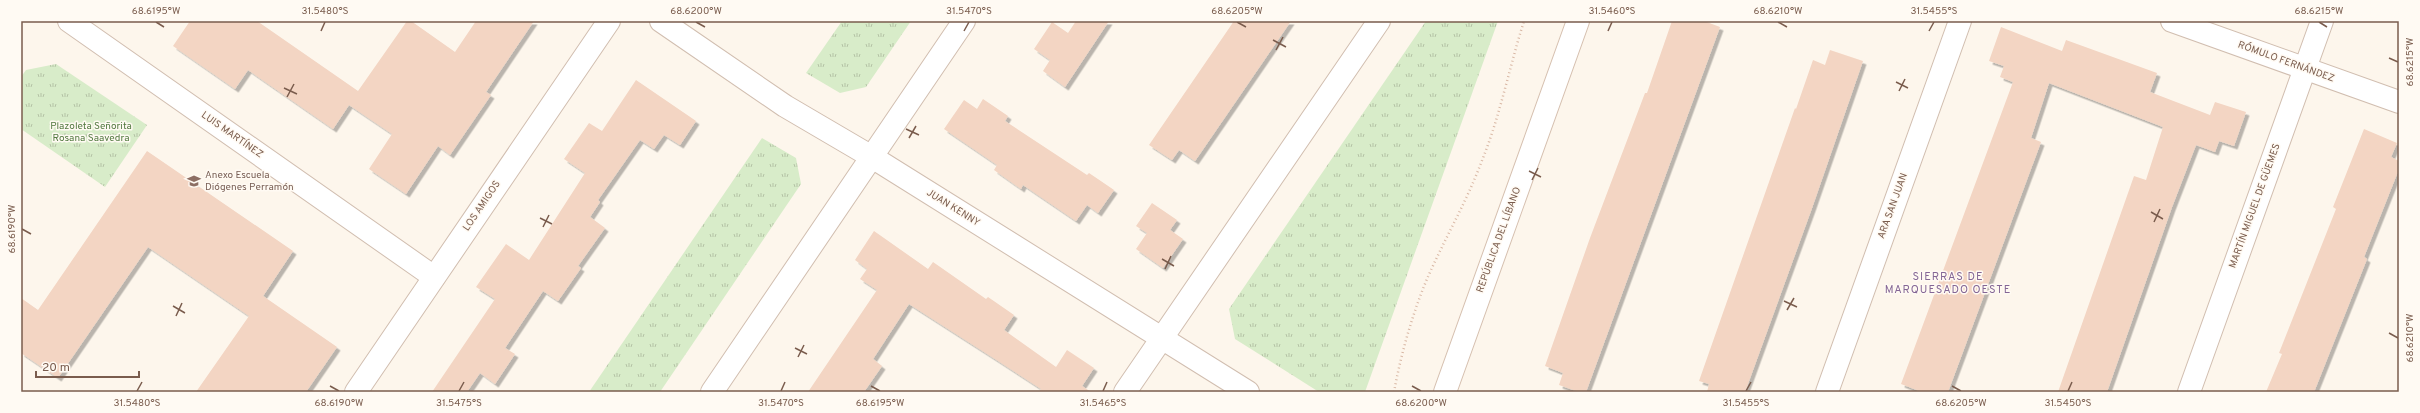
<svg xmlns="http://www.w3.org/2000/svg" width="2420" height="413" font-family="Overpass,sans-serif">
<defs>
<pattern id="grass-tufts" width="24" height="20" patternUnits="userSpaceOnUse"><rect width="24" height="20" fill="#d8ecc9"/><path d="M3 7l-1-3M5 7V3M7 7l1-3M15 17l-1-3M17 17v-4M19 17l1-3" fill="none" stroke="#b4c2a5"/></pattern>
<filter id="shadow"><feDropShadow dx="3.5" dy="3.5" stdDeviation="0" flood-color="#0004"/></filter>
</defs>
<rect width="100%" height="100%" fill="#fdf6ec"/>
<g fill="url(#grass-tufts)">
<path d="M842,21h69l-45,66 -26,6 -34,-20z"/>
<path d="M1426,21h72l-133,371h-46l-84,-53 -6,-30z"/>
<path d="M56,64l91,61 -42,62 -84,-58v-52l5,-7z"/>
<path d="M762,138l34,20 5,26 -141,208h-71z"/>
</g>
<g fill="#f3d5c3" filter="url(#shadow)">
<path d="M190,21h67l101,70 49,-70h4l44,31 21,-31h58l-48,71 5,3 -41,60 -12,-9 -32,48 -37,-25 23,-35 -43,-29 -16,24 -85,-59 -13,19 -62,-43z"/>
<path d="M1076,21h33l-44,66 -22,-16 7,-11 -16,-11 18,-27 16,11z"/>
<path d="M1234,21h57l-96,140 -16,-11 -7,10 -23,-15z"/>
<path d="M1672,21h32l16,6 -134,365h-7l-20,-7 4,-12 -18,-7 45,-128 55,-145h2z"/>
<path d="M2001,27l61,24 4,-11 91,33 -7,19 60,23 5,-13 31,10 -12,34 -15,-5 -4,11 -19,-7 -24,62 -65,185h-49l76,-216 12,4 17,-53 -114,-44 -18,55 10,4 -93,250h-26l-21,-8 112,-302 -13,-5 4,-11 -15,-5z"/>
<path d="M1830,50l33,11 -51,147 -67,184h-38l2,-8 -10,-3 96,-273 1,1 17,-49 12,5z"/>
<path d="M636,80l60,41 -16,24 -16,-10 -10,14 -14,-9 -42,60 2,2 -10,15 15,11 -27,38 3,2 -23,33 -15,-10 -38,57 10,6 -20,30 -15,-11 -13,19h-35l63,-93 -19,-12 30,-43 23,16 56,-87 -21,-14 25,-36 13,8z"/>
<path d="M983,99l25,17 -3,5 82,54 2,-2 25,17 -16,23 -11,-8 -11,16 -53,-36 -2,4 -27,-19 3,-5 -53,-36 20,-29 13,9z"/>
<path d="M2364,129l33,14 -6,14 8,4v8l-35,88 3,2 -53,133h-48l16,-38 -3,-1 57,-144 -3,-2z"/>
<path d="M147,151l146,100 -30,45 74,51 -31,45h-110l53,-76 -101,-69 -90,131 -37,-25v-55l17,12z"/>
<path d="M1152,203l25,17 -7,10 13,9 -20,29 -27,-19 11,-16 -11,-7z"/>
<path d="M874,231l54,38 5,-7 53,37 2,-2 26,18 -10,15 52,37 11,-17 27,18 -12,18 9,6h-52l2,-3 -43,-28 -89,-57 -36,55 9,7 -18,26h-56l69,-102 -17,-11 7,-10 -12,-9z"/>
</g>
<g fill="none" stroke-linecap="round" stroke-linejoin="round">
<g stroke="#d1beb0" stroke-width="24">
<g id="street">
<path d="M69,21l365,256"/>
<path d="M661,21l124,85 87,51 376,235"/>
<path d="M2172,21l227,81"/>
<path d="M356,392l253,-371"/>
<path d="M712,392l252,-371"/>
<path d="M1125,392l254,-371"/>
<path d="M1827,392l133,-371"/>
<path d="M2189,392l133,-371"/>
</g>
</g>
<g stroke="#d6c0b0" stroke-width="24">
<path id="secondary" d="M1445,392l133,-371"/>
</g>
<path stroke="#d9b8a5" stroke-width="2.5" stroke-dasharray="1 3" stroke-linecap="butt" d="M1394,392c7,-38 18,-77 33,-113 17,-39 39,-76 54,-116 19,-46 28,-95 43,-142"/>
<use href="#street" stroke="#fff" stroke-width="22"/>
<use href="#secondary" stroke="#fff" stroke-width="22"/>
</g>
<path fill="none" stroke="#7a5c4d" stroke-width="1.5" d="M156,22l8,5M696,22l9,5M1237,22l9,5M1778,22l9,5M2319,22l8,5M321,31l4,-9M964,31l5,-9M1608,31l4,-9M1929,31l5,-9M1273,40l13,7M1276,50l7,-13M2389,58l9,4M1896,82l12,6M284,88l13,6M1899,91l6,-12M287,97l7,-13M906,129l13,6M909,138l7,-12M1529,171l12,6M1532,180l6,-12M2151,212l12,7M540,218l12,6M2154,222l6,-13M543,227l6,-12M22,229l9,5M1162,259l12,7M1165,269l6,-13M1784,301l13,6M173,306l12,7M1787,310l7,-12M176,316l6,-13M2389,333l9,5M795,348l12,6M798,357l6,-12M330,386l9,5M871,386l9,5M1412,386l9,5M1952,386l9,5M137,391l5,-9M459,391l5,-9M781,391l4,-9M1103,391l4,-9M1746,391l5,-9M2068,391l4,-9"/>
<defs>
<g id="school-bare" transform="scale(1.08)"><path d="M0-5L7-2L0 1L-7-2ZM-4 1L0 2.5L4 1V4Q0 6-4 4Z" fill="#8d6e63" stroke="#fffaf3" stroke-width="2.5" paint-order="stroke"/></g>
</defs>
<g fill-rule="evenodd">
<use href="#school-bare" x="194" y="181"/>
</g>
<g text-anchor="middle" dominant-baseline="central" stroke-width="3" stroke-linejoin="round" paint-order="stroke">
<g font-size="10" fill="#7a5c4d" stroke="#fffaf3">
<text transform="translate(2286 62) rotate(20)">RÓMULO FERNÁNDEZ</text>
<text transform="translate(232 135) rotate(35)">LUIS MARTÍNEZ</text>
<text transform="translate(482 206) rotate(-56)">LOS AMIGOS</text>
<text transform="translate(1893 206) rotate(-70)">ARA SAN JUAN</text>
<text transform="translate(2255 206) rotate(-70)">MARTÍN MIGUEL DE GÜEMES</text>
<text transform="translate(953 208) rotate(32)">JUAN KENNY</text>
<text transform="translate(1499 240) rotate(-70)">REPÚBLICA DEL LÍBANO</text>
</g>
<g font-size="10" fill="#537a41" stroke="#fffaf3">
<text x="91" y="126">Plazoleta Señorita<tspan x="91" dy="12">Rosana Saavedra</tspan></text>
</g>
<g font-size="10" fill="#785e54" stroke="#fffaf3" text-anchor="start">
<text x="205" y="175">Anexo Escuela<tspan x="205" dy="12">Diógenes Perramón</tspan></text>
</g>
<g font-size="11" letter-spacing="1" fill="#846695" stroke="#fffaf3">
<text x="1948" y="277">SIERRAS DE<tspan x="1948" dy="13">MARQUESADO OESTE</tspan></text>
</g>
</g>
<rect width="2420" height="413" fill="none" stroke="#fffaf3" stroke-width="44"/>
<path d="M36 371v6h103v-6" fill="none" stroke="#7a5c4d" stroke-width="2"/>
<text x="42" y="371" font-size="12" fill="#7a5c4d" stroke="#fffaf3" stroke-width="3" paint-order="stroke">20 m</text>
<rect x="22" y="22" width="2376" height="369" fill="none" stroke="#7a5c4d" stroke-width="1.5"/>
<g font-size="10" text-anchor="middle" fill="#7a5c4d">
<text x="156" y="14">68.6195°W</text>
<text x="325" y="14">31.5480°S</text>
<text x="696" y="14">68.6200°W</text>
<text x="969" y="14">31.5470°S</text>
<text x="1237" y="14">68.6205°W</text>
<text x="1612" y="14">31.5460°S</text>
<text x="1778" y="14">68.6210°W</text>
<text x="1934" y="14">31.5455°S</text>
<text x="2319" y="14">68.6215°W</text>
<text transform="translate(2409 62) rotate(-90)" y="4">68.6215°W</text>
<text transform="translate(11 229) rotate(-90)" y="4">68.6190°W</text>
<text transform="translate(2409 338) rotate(-90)" y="4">68.6210°W</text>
<text x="137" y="406">31.5480°S</text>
<text x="339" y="406">68.6190°W</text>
<text x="459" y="406">31.5475°S</text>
<text x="781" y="406">31.5470°S</text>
<text x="880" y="406">68.6195°W</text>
<text x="1103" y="406">31.5465°S</text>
<text x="1421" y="406">68.6200°W</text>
<text x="1746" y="406">31.5455°S</text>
<text x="1961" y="406">68.6205°W</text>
<text x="2068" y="406">31.5450°S</text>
</g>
</svg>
